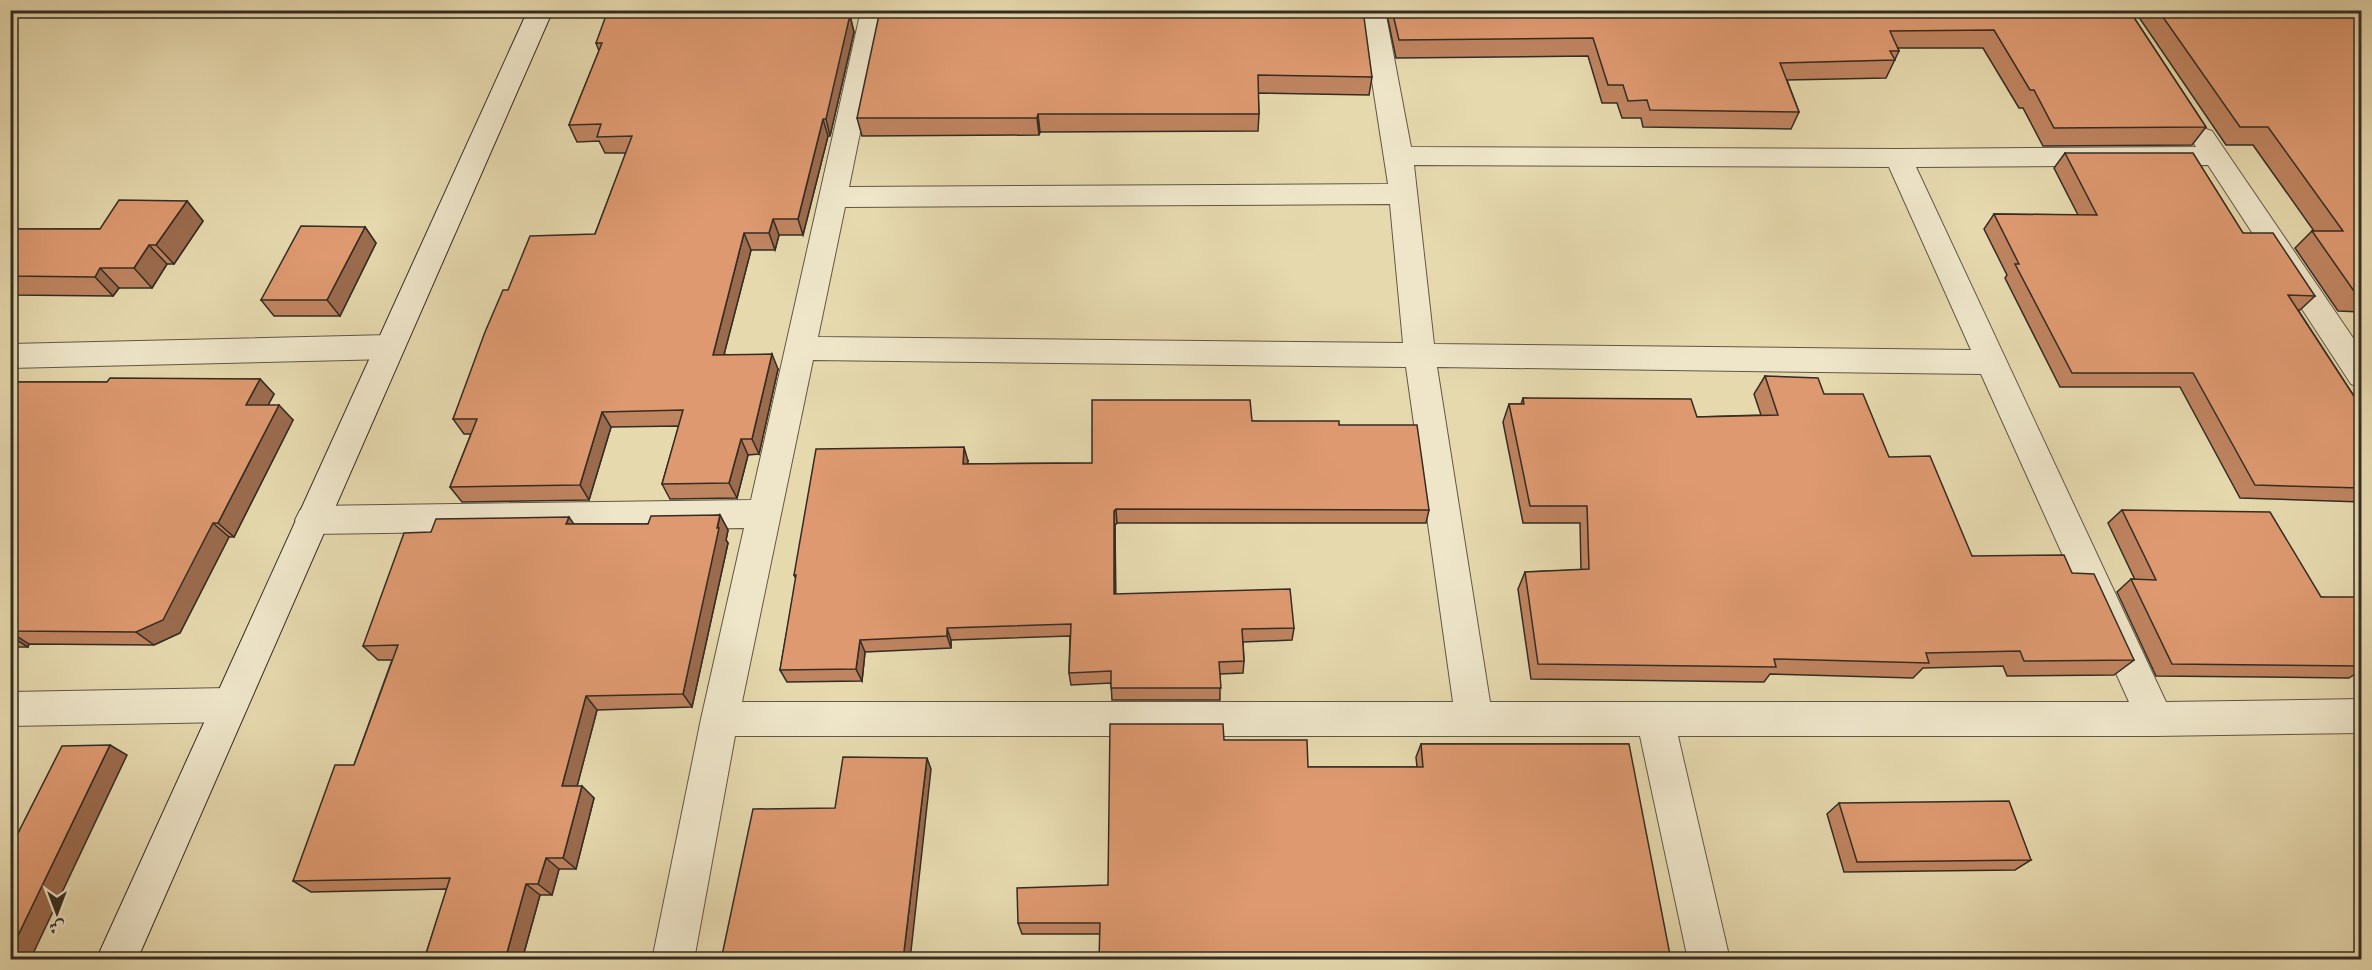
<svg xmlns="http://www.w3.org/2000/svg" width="2372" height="970" font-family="'IM FELL Double Pica',Amiri,serif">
<rect width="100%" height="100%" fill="#e6d9ae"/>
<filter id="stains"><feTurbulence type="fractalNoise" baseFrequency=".00333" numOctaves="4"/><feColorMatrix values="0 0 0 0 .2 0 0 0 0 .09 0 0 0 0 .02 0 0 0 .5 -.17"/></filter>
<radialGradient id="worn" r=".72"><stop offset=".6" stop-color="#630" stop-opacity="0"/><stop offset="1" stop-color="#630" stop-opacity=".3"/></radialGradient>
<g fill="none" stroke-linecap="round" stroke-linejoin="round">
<g stroke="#615746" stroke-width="2">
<g id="street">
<path d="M861,10h24l-36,177 539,-3 -27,-174h24l26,137 487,2 298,-2 -6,-10 4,-6 9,-3 9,3 150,220v37l-11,-4 -143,-219 -292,2 250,535 196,-3v34l-207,3h-477l52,224h-42l-48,-224h-905l-41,224h-42l49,-241 43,-191 -432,6 -12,-4 -5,-10 5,-10 12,-4 439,-6zM1414,165l475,2 82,183 -537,-6zM1390,204l13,139 -585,-6 27,-130zM813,360l593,7 47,335h-711zM1437,367l544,7 148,328h-639z"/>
<path d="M390,335l11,4 4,8 -4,8 -11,4 -380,9v-24z"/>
<path d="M228,688l13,5 5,12 -5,12 -13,5 -218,4v-34z"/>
</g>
</g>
<g stroke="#352c23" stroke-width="2">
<path id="secondary" d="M528,10h25l-416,950h-41z"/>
</g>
<use href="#street" fill="#efe6ca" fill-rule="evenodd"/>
<use href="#secondary" fill="#efe6ca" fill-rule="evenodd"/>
</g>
<g fill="#bf8460" stroke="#352c23" stroke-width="1.5">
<path d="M1386,10h743l77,117 -14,18 -149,1 -20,-38h-4l-36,-60h-85l1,3 -13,27 -99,2 12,32 -8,17 -148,-2 -2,-9h-19l-5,-15h-15l-14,-47 -192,2z"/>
<path d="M2134,10h227v302l-23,-1 -43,-63 17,-17h2l-61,-86h-27z"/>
<path d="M994,15l378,62 -3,18 -111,-2 1,21 -1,17 -218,1 -1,3 -177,1 -5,-18z"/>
<path d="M850,16l4,16 -24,104h-2l-25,99h-24l-4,15h-24l-27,104 54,15 -19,85 -11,1 -11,43 -67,1 -8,-15 17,-58 -68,1 -22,73 -127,2 -12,-15 21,-53h-7l-11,-15 55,-129 87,-56 31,-81h-21l-6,-12 -22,1 -8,-17 30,-74 -3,-8z"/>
<path d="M2065,153l178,80 72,63 -15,14h-2l63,97v95l-121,-4 -60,-111h-120l-55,-109 2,-3 -23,-46 10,-15 84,1 -24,-47z"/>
<path d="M187,201l16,20 -29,43h-7l-15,24h-33l-6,8 -103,-1v-66h90z"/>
<path d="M365,227l11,16 -36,73h-66l-13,-16z"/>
<path d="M1765,376l59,18 65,63 83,99 100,17 62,87 -20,15 -107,1 -4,-10 -80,2 -10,10 -143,-4 -6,8 -233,-3 -13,-90 7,-17 56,-2 -1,-47h-57l-20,-101 6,-18h12l2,-6 174,19 64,-2 -7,-21z"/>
<path d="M260,379l14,15 -6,11 25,15 -59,117h-5l-49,96 -26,12 -125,-1 -1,3h-18v-265h97z"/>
<path d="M1252,421l87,4 90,85 -3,13h-309l-2,2v69l179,34 -2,12 -49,2 1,19 -1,12 -23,1v26h-108l-1,-17 -40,2 -2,-12 1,-37 -119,4v8l-86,4 -3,29 -75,1 -7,-12 16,-91 -2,-4 174,-114 -1,3 125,-1z"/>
<path d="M2122,510l199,87 40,6v67l-12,8 -193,-2 -39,-84 14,-13 4,1 -27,-57z"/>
<path d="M720,515l8,15 -2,10 2,3 -36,164 -95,3 -20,76 17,12 -18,71h-17l-7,26h-12l-18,65h-98l23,-71 -136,3 -18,-11 61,-116 38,-105h-14l-15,-14 68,-114 143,-8h74z"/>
<path d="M1224,740l84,27h109l-1,-10 5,-13h208l-529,190h-78l-4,-11 90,-38z"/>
<path d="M1839,803l192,57 -16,10 -171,2 -17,-58z"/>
</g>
<g fill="#9b6b4e" stroke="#352c23" stroke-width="1.5">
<path d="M843,10h8l-1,6 4,16 -24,104 -4,-17z"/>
<path d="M1038,114l2,18 -1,3 -2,-17z"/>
<path d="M823,119l5,17 -25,99 -5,-16z"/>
<path d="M187,201l16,20 -29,43 -18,-19z"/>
<path d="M773,219l6,16 -4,15 -6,-17z"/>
<path d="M365,227l11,16 -36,73 -13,-16z"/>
<path d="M744,233l7,17 -31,120 -7,-15z"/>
<path d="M149,245l18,19 -15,24 -18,-20z"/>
<path d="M100,268l19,20 -6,8 -18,-19z"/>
<path d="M772,354l6,15 -19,85 -7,-15z"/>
<path d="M260,379l14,15 -14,26 -14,-15z"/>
<path d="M279,405l14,15 -59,117 -16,-14z"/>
<path d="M602,412l9,15 -22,73 -9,-15z"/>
<path d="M741,439l7,16 -11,43 -8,-15z"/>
<path d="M964,447l4,14 -2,17 -3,-14z"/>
<path d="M1116,509l1,14 -2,2 1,82 -2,-13v-83z"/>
<path d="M720,515l8,15 -2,10 2,3 -36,164 -9,-13z"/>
<path d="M569,517l11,16 -14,-9z"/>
<path d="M213,523l16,14 -49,96 -26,12 -18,-13z"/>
<path d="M947,628l4,12v8l-4,-12z"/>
<path d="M10,632l19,12 -1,3 -18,-11z"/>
<path d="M860,640l5,12 -3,29 -6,-12z"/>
<path d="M586,696l11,14 -23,88 -12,-12z"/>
<path d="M110,745l17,10 -97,205h-20v-8z"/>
<path d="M927,758l4,11 -21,191h-7z"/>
<path d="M582,786l12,12 -18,71 -13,-11z"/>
<path d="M546,858l13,11 -7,26 -14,-11z"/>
<path d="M526,884l14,11 -18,65h-17z"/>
</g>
<g fill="#de9970" stroke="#352c23" stroke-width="1.5">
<path d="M608,10h235l-1,5h8l-24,104h-3l-25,100h-25l-4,14h-25l-31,122 59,-1 -20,85h-11l-12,44 -67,1 21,-74 -81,2 -22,73 -130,2 27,-68h-24l32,-87 18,-42h5l22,-54 65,-2 37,-98 -35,1 4,-13 -32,1 33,-82h-6z"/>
<path d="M994,10h369l9,67 -114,-2 1,39h-221l-1,4h-180l22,-103h115z"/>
<path d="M1392,10h737l77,117 -152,1 -20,-38h-4l-36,-60 -104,1 9,20h-9l5,9 -115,3 19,49 -149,-2 -3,-10 -19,1 -5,-16h-15l-15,-47 -194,2z"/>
<path d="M2158,10h203v284h-5l-44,-63h31l-75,-104h-28z"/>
<path d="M2065,153h128l50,80h30l42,63 -27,-1 73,112v81l-106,-3 -62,-112h-121l-57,-109h4l-25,-50 103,1z"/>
<path d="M119,200l68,1 -31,44h-7l-15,23h-34l-5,9 -85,-1v-47h90z"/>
<path d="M301,226l64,1 -38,73h-66z"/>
<path d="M1765,376l53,2 6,16h39l26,63 41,-1 42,100 92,-1 8,18 22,1 40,86 -110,1 -4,-10 -94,2 3,10 -155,-4 2,8 -238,-3 -13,-92 64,-3 -2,-63h-57l-21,-102h15l-1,-6 168,1 6,18 81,-2z"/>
<path d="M110,378l150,1 -14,26h33l-61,118h-5l-50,97 -27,12 -126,-1v-249h97z"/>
<path d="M1092,400h158l2,21h87v4h78l12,85 -313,-1 -2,2v83l176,-5 4,39 -52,1 2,32 -25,1 2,26h-110v-17l-42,2 2,-49 -124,4v8l-87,4 -4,29 -76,1 16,-95h-2l22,-126 148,-2 -1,17 129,-1z"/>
<path d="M2122,510l148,2 51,85h37l3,6v63l-189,-2 -41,-85 25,1z"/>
<path d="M720,515l-3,13h2l-36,166 -97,2 -24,90h20l-19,72h-17l-8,26h-12l-21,76h-81l26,-82 -157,3 42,-116h19l44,-120 -35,1 41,-113 27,-1 5,-13 133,-2 -3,7h82l3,-8z"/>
<path d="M1110,724h113l1,16h83l1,27h115l-2,-23h208l42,216h-572l1,-37h-82l-1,-35 91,-3z"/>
<path d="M110,745l-100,207v-103l52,-103z"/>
<path d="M843,757l84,1 -24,202h-182l32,-151 82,-1z"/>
<path d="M2009,801l22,59 -174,2 -18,-59z"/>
</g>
<rect width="2372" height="970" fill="none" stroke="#e6d9ae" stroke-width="36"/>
<rect x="12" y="12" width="2348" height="946" fill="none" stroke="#352c23" stroke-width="3"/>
<rect x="18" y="18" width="2336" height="934" fill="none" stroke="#352c23" stroke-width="1.5"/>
<g transform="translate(57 913) rotate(180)" stroke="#efe6ca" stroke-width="4.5" paint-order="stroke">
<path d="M0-4.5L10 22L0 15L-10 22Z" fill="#352c23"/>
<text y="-9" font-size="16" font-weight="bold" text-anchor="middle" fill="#352c23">ش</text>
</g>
<rect width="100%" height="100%" filter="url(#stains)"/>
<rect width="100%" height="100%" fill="url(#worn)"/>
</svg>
